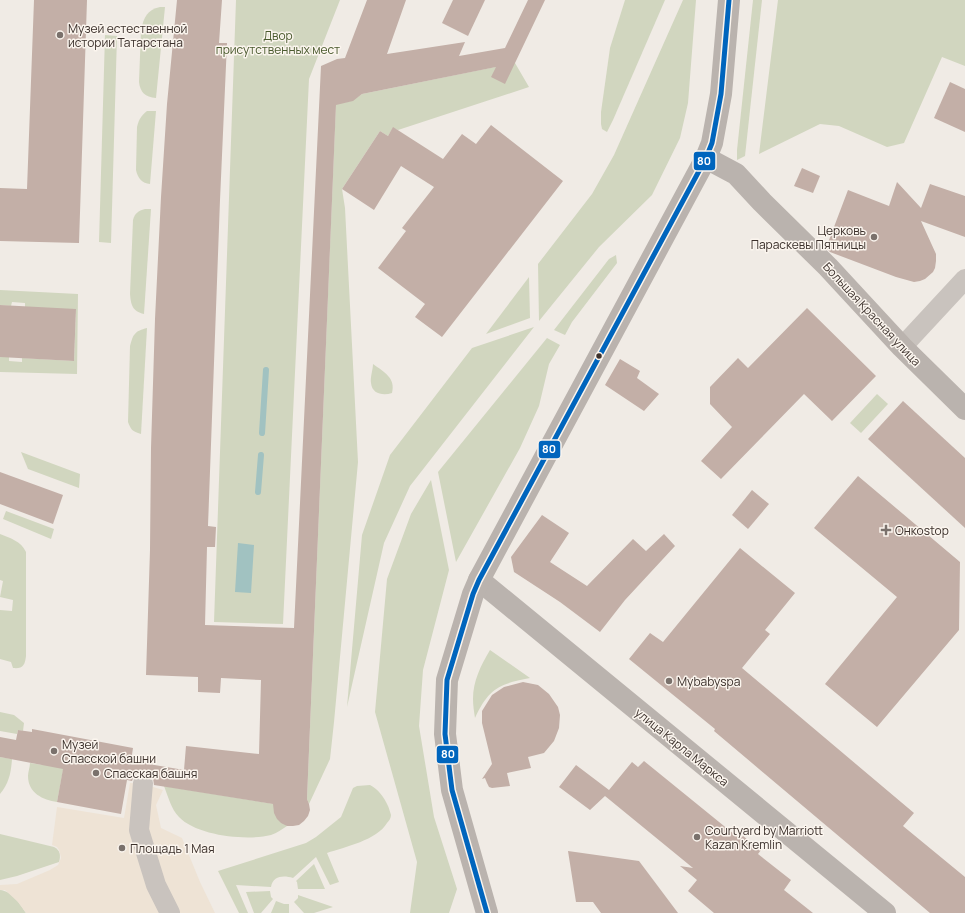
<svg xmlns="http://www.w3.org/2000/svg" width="965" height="913" font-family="Manrope,sans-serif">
<rect width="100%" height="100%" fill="#f0ebe5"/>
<g fill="#d1d6bf">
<path d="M236,0h104l-31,79 -26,545 -69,-2z"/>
<path d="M625,0h40l-52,120 -6,12 -5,-3 -1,-5v-12l9,-64z"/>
<path d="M683,0h13l-8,103 -8,35 -28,57 -53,52 -60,74 -1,-57 54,-70 22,-39z"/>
<path d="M753,0h9l-17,156 -8,4v-10z"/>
<path d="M778,0h187v66l-23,-9 -38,86 -17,4 -48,-21 -19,-2 -61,30z"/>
<path d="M160,7h5l-9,91c-11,-1 -16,-6 -17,-16l2,-52c3,-13 6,-20 19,-23z"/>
<path d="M105,35l12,1 -6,207 -12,-1z"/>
<path d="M515,63l14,24 -131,43 -5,-2 -5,8 -8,-5 -38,58 3,19 13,254 -24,260 -4,37 -21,45 -2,-5 29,-696c12,0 16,-2 26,-9z"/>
<path d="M147,111h9l-6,73c-8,-1 -12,-5 -14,-14l1,-43c2,-8 4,-11 10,-16z"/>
<path d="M145,209h6l-7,105c-12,-3 -13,-9 -14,-20l3,-74c2,-7 5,-9 12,-11z"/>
<path d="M616,255l1,8 -45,59 -7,13 -11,-5 55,-71z"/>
<path d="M529,277l1,41 -44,16z"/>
<path d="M0,290l78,4 -1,80 -77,-2v-15h9v4l13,1v-4l52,3 2,-51 -51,-3v-4l-13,-1 -1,4 -11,-1z"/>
<path d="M534,327l-124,159 -26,57 -37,164 15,-172 28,-80 82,-107z"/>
<path d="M147,328l-6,106c-9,-3 -10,-4 -13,-12l2,-76c3,-12 5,-15 17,-18z"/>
<path d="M547,338l13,7 -11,19 -10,42 -19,42 -64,114 -18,-90z"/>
<path d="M373,364c11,8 23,14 19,29 -9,3 -20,1 -21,-10 -1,-5 2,-14 2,-19z"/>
<path d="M877,394l11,10 -27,29 -11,-10z"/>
<path d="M21,452l59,22 -1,14 -51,-19z"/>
<path d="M431,480l18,90 -26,100 -4,56 15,91 23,72 -8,24h-39l7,-51 -42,-150 12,-133 24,-65z"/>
<path d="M6,511l48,18 -3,10 -48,-20z"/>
<path d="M0,534c10,4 21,7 26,18v104c-1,9 -3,13 -13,12l-2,-6 -11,-3v-49l12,1 1,-11 -13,-3 3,-16 -3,-1z"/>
<path d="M490,650l40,28c-31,6 -41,10 -55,40 -1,-6 -2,-13 -2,-19 0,-18 8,-34 17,-49z"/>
<path d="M0,712l14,3 10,8 -1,8 -5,-1 -1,4 -17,-3z"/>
<path d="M0,757l12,2c-1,14 -3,24 -12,35z"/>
<path d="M30,763l13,2h21l-7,37c-14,-2 -29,-9 -29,-26 0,-4 2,-9 2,-13z"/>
<path d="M370,785c8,4 14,12 18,21 1,2 2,6 3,9 0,3 -2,6 -4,8 -10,17 -42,24 -60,30l12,29 -9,3 -14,-28 -23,21c-10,-3 -20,-2 -22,9l-35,-2 12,28h-9l-21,-42 88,-28 10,-6 25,-20 12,-29 4,-2z"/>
<path d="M164,786l110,18 13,22c-5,3 -10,7 -16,9 -24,6 -74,1 -92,-18 -8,-8 -11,-21 -15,-31z"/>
<path d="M0,834l54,13c6,3 7,8 5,15l-42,14 -17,4z"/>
<path d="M314,864l11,25h-27l-1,-7 -1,-1z"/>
<path d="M0,890c12,1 20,14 26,23h-26z"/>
<path d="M270,891l1,6 2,2 -12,14h-7l-8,-21z"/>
<path d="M298,895l35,12 -19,6h-10l-10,-11 4,-4z"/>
<path d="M276,901l8,3h5v9h-18z"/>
</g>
<path fill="#eee3d5" d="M130,783l13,1 20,6 -7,15 5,23 21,10 18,44 15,31h-189l-8,-11 -13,-12h-5v-5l17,-1 33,-14 8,-5 3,-7 -1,-5 -1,-3 -2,-3 -5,-2 5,-38 67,11z"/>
<path fill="#a1c2c1" d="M238,543l16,2 -3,48 -16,-1z"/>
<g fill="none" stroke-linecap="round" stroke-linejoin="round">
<g stroke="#a1c2c1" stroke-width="6">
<path d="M262,433l4,-63"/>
<path d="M258,492l3,-37"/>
</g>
</g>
<g fill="#c3afa7">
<path d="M34,0h53l-8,243 -79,-2v-53l27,1z"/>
<path d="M177,0h45l-3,43h8l-7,157 -12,326 8,1 -1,20h-8l-2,78 89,3 27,-562 16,-7 8,-1 22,-58h39l-19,54 78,-12 -6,14 46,-8 23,-48h17l-40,84 -14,-7 5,-10 -134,27 -9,7 -17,4 -29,694 2,5 1,6 -2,6 -4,5 -5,4 -6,1h-6l-6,-3 -4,-4 -3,-6 -1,-9 -119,-19 -1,-7 -4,-5 -5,-1 -6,1 -4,3 -2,5 -5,-1 -6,34 -64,-12 6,-33 -63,-12v-20l16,3 2,-10 14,2v-3l101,19 -2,13 53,9 2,-24 73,8 2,-74 -40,-2 -1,15 -22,-1v-15l-52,-2 4,-125 1,-102 4,-129 6,-122 6,-93z"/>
<path d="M453,0h32l-17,36 -26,-13z"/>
<path d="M950,82l15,7v43l-31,-14z"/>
<path d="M491,125l72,56 -121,156 -27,-20 10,-13 -47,-36 28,-37 -4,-3 32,-41 -33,-21 -27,44 -32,-21 38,-58 8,5 5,-9 50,32 19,-25 14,10z"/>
<path d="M802,168l18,8 -7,17 -19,-7z"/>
<path d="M897,182l24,26 9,-24 35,12v41l-44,-16 15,33v7l-1,7 -2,4 -8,7 -5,2 -6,1 -18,-5 -66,-25 -4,-4 22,-58 41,16z"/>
<path d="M0,305l76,4 -2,52 -74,-4z"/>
<path d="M807,308l69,68 -44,45 -28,-27 -83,85 -20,-18 31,-34 -22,-23v-17l28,-29 10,10z"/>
<path d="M620,359l20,12 -3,7 22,16 -15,17 -39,-26z"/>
<path d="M903,401l62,57v70l-97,-89z"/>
<path d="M0,472l63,23 -10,29 -53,-20z"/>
<path d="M858,476l102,86 -1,68 -82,97 -52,-43 72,-87 -83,-69z"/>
<path d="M752,490l17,14 -21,25 -16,-14z"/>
<path d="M542,515l27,18 -19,29 37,24 46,-47 13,12 18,-17 11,12 -50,54 -25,32 -40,-30 -46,-30 -3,-15z"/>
<path d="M740,548l55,45 -30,37 5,4 -28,34 172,145 -11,13 62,51v36h-35l-216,-182 1,-2 -86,-70 21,-26 13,9z"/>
<path d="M523,682l15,3 11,9 9,13 2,8 -1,13 -5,13 -10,12 -16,4 3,11 -24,5 3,13 -18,2 -3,-1 -2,-4 -2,-5 -3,1 10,-15 -10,-41v-12l10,-16 12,-8z"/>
<path d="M644,761l96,78 3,-3 18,14 -3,4 33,26 -7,10 29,23h-99l-26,-22 9,-11 -17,-14 13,2 -88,-72 -15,14 -31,-23 17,-22 33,25 23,-28 6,5z"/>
<path d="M568,851l71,10 39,52h-77l-8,-11h-17z"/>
</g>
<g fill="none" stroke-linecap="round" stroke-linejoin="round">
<g stroke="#c9c3be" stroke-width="20">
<path d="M902,347l63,-68"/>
<path d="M143,783l-4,47 17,55 14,28"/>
</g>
<g stroke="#bab3ae" stroke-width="22">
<path d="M706,158l30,16 26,28 66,65 74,80 63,62"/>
<path d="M479,580l406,333"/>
<path d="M487,913l-35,-123 -7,-56 2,-54 26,-86 6,-14 227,-422 6,-15 9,-49 8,-94"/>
</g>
<g stroke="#fbf5ee" stroke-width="8">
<path id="bus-1" d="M487,913l-35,-123 -7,-56 2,-54 26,-86 6,-14 227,-422 6,-15 9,-49 8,-94"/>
</g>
<use href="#bus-1" stroke="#0065bd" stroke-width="5"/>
</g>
<g fill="#7a716c" stroke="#fbf5ee" stroke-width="1.5">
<circle cx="60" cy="35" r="4"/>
<circle cx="874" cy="237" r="4"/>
<path d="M884 524h4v4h4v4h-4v4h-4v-4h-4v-4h4z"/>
<circle cx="669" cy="681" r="4"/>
<circle cx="54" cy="751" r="4"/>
<circle cx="96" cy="773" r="4"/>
<circle cx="697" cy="837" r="4"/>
<circle cx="122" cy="848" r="4"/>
</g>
<circle fill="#3b302b" stroke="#fbf5ee" stroke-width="1.5" cx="599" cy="356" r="3.5"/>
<g text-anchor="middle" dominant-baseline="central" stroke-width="3" stroke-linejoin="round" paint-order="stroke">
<g font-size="12" fill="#3b302b" stroke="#fbf5ee" text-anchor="start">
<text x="68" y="28">Музей естественной<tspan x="68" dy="14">истории Татарстана</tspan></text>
<text x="866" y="230" text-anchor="end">Церковь<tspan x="866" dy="14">Параскевы Пятницы</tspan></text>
<text x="895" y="530">Онкоstop</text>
<text x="677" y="681">Mybabyspa</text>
<text x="62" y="744">Музей<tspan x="62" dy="14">Спасской башни</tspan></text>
<text x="104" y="773">Спасская башня</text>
<text x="705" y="830">Courtyard by Marriott<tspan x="705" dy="14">Kazan Kremlin</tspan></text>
<text x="130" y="848">Площадь 1 Мая</text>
</g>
<g font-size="12" fill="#4a5a2e" stroke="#fbf5ee">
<text x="278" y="35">Двор<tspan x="278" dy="14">присутственных мест</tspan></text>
</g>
<g font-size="12" fill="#3b302b" stroke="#fbf5ee">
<text transform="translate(872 314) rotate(47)">Большая Красная улица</text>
<text transform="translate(682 747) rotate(39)">улица Карла Маркса</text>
</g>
</g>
<g stroke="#fbf5ee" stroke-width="1.5">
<rect x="693" y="151" width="23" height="20" rx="4" fill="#0065bd"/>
<rect x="538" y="440" width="23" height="19" rx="4" fill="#0065bd"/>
<rect x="436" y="745" width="23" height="19" rx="4" fill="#0065bd"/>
</g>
<g font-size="11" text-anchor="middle" font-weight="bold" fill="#fff">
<text x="704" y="165">80</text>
<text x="549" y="453">80</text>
<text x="448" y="758">80</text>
</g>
</svg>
